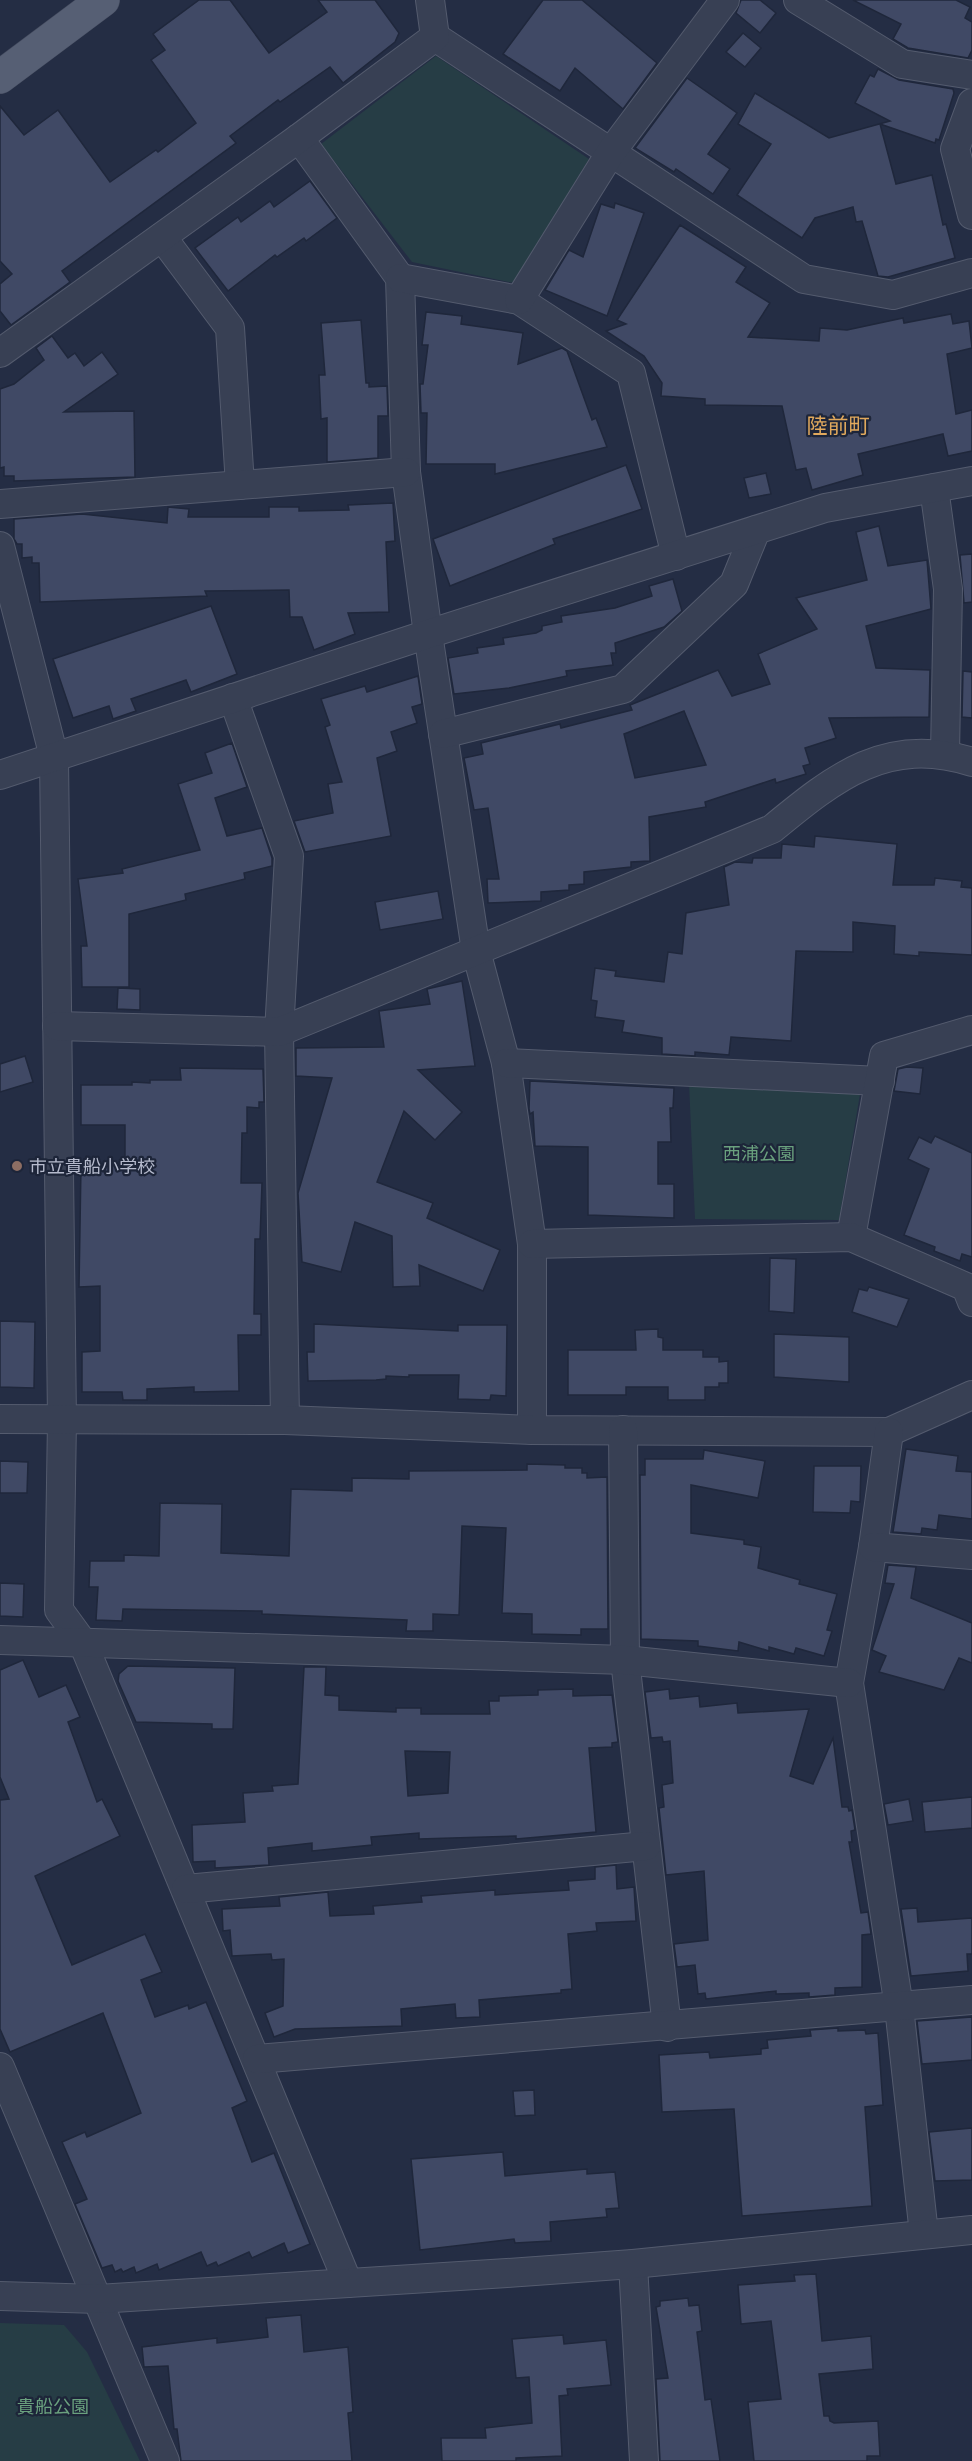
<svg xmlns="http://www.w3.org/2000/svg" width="972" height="2461" font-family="'Work Sans','Noto Sans JP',sans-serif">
<rect width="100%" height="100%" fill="#242d44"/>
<g fill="#263d45">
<path d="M436,56l153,103 -75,124 -102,-21 -91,-118z"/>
<path d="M689,1083l171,11 -21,126 -144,-1z"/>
<path d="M0,2323l64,2 23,27 53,109h-140z"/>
</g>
<g fill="#404965" stroke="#1f273b" stroke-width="1.5" fill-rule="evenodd">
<path d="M199,0h31l39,53 58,-41 -9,-12h57l24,33 -4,9 -52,41 -13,-16 -50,35 -2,-2 -48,36 6,7 -174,128 8,11 -59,43 -11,-14v-27l12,-10 -12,-13v-155l24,29 34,-25 52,72 46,-32 2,2 38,-29 -45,-63 14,-10 -12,-16z"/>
<path d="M543,0h39l75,63 -34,46 -48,-41 -15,23 -57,-37z"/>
<path d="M741,0h19l16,13 -16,20 -24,-20z"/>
<path d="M853,0h103l14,7 -5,11 7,4v28l-4,8 -60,-10 -15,-9 8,-15z"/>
<path d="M743,33l18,15 -16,19 -19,-15z"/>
<path d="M878,69l21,11 54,9 1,4 -15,47 -3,-1 -1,4 -55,-19 16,60 36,-9 11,50 3,-1 9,34 -67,19 -10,-1 -16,-55 -6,1 -3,-15 -38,11 -13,20 -65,-43 34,-51 -33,-20 17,-31 74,45 61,-17 -35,-18 15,-28 4,2z"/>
<path d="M687,78l50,35 -29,41 22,15 -17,25 -37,-25 -2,3 -39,-24z"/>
<path d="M310,181l27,37 -31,23 -2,-3 -27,19 -2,-2 -47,36 -33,-43 43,-31 3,5 29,-21 4,6z"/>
<path d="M615,203l29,10 -37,103 -62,-26 24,-40 14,7 18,-53 13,4z"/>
<path d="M680,225l66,42 -10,15 34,21 -22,34 71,4 1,-13 27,2 56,-12 1,5 47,-9 2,10 16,-3 3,27 -25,6 9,60 16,-4v41l-24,5 -5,-22 -85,20 5,21 -51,15 -6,-22 -10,2 -14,-64 -77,-1v-6l-44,-3 1,-13 -18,-27 -38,-25 20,-7 -9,-4z"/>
<path d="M426,312l36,4 -1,8 62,9 -5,31 44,-16 5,3 25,69 4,-2 11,29 -112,27v-10h-69l1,-51h-6l-1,-29h3l5,-39h-6z"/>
<path d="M361,320l5,63h3v4l18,-1 1,30h-10v42l-51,4v-44l-6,1 -2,-44h6l-4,-52z"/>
<path d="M52,336l16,22 7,-5 9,13 18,-14 16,22 -54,38 70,-1 1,66 -121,4v-5h-10v-9l-4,1v-79l14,-5 30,-24 -8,-12z"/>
<path d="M626,465l16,44 -89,30 2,5 -105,42 -17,-47z"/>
<path d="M766,473l5,21 -22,4 -5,-20z"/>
<path d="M393,503l2,38 -9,1 3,70 -41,1 7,21 -41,16 -12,-33h-12l-1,-27 -84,1 2,5 -167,6 -1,-39h-7v-6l-10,1v-14h-5l-3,-5v-20l68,-5 85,9 1,-16 21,2 -1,8h81v-10h30v4l50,-1 -1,-5z"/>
<path d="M879,526l9,40 39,-6 4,49 -65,17 10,42 54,2 -1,47 -100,1 7,20 -31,10 5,16 -7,2 3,8 -30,9 -1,-4 -70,23 1,5 -57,10 1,44 -19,1v5l-47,5v12l-15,1v5l-28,2v9l-53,2 -1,-24h12l-11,-71 -14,2 -10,-52 19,-4 -2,-11 79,-19 1,4 71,-18 -2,-5 88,-35 14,26 38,-12 -12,-30 59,-25 -21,-31 71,-18 -11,-48zM684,711l22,54 -71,13 -11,-44z"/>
<path d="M972,554v48l-8,1 -4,-48z"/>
<path d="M673,579l9,32 -18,16 -49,16 1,10h-5l2,12 -47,6 1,5 -58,12 -55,6 -6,-36 30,-5 -1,-5 27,-4 -1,-6 33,-5 6,-3v-4l20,-4 -1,-6 54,-8 37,-12 -3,-10z"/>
<path d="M211,606l26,68 -46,18 -5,-12 -55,19 5,12 -23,8 -4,-13 -36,12 -20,-59z"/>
<path d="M963,671l9,1v46l-10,-1z"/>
<path d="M418,676l4,28 -10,3 5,16 -26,9 6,19 -20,7 14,78 -86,16 -11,-31 39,-8 -5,-29 14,-2 -17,-55 5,-2 -9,-26 44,-13 2,6z"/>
<path d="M232,743l15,44 -32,11 12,38 35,-8 10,30v8l-28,7 1,6 -60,15 1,6 -57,14v73h-47l-1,-41h6l-9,-67 45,-6 -1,-4 78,-19 -22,-66 34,-11 -7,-20z"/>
<path d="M815,836l82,8 -4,41h41l1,-7 27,3 -1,6 11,1v67l-53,-3v4l-25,-2 1,-28 -42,-4v30l-57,-1 -5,90 -60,-4 -2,18 -34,-3v4l-33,-2v-16l-40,-6 2,-11 -29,-4 2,-16 -6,-1 4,-32 21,3 -1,5 49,6 4,-30 14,2 4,-41 43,-8 -5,-38 11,-5 17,1 1,-5h28l1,-14 32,3z"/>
<path d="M438,891l5,28 -63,11 -5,-28z"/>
<path d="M462,981l13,85 -57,4 44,42 -27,28 -31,-29 -27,71 56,21 -6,15 73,32 -17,41 -64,-26 1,21 -27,1 -1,-51 -37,-14 -14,50 -39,-10 -4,-69 34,-115 -36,-2v-28l88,-1 -5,-36 51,-7 -3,-15z"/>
<path d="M118,988l22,1v21l-23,-1z"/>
<path d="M25,1056l8,26 -33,10v-28z"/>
<path d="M907,1067l16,1 -3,26 -26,-3 4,-22z"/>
<path d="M180,1068l83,1 1,33h-5v6l-12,-1v26h-5l-1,50h21l-2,56h-5l-1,75h7v21h-23l1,56 -45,1v-5l-47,2v11h-24l-1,-8h-40v-40l18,-1v-65l-21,1 2,-121 44,-1v-40h-44v-40h51v-3l18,1v-3h31z"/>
<path d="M530,1081l144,7 -1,20h-3l1,34h-13v42h16v34l-86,-3v-68l-53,-1 -2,-34 -3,2 -1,-5z"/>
<path d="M935,1136l37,17v104l-10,-3 -2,7 -26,-10 1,-4 -31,-12 25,-66 -21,-10 11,-22 12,6z"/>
<path d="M770,1258l26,1 -2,54 -25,-2z"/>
<path d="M869,1287l40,12 -12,28 -45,-15 7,-23 8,2z"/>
<path d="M0,1321l35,1 -1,66 -34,-1z"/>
<path d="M314,1324l144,7v-6h49l-1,71 -15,-1 -1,5 -32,-1 1,-24h-50v2l-23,-1v3l-10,1 -68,1 -1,-29h7z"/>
<path d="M658,1329v8l5,1v12h40v7h16v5l9,-1v22h-9v4h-14v13h-37v-13h-42v8h-58v-45h68l-1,-20z"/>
<path d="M774,1334l75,3v45l-75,-5z"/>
<path d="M906,1449l52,7 -2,15 16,1v47l-33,-4 -2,15 -15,-2 -1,6 -28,-2z"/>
<path d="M704,1450l61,11 -7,37 -67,-13v48l53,7v4l17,3 -3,21 42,12 -1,4 38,10 -10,36 5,1 -8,25 -28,-8 -2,6 -25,-7v4l-30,-9 -1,9 -40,-5v-5l-57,-2 -1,-164h5v-16h58z"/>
<path d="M0,1461l28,1 -1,31h-27z"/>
<path d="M527,1464l38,1v3h17v5h5v5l20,-1 1,152h-27v6l-49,-1v-20l-30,-1 4,-85 -44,-2 -3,89 -26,-1v17h-27l1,-11 -145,-6v-3l-139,-2 -1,12 -26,-1 2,-33h-9l1,-26h34v-6l35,1 1,-53 62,1 -1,49 68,3 2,-67 61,2v-13l57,1v-8l118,-1z"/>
<path d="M814,1466h47l-1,36 -9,-1 -1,12 -37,-1z"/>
<path d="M888,1565l28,2 -5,31 61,25v40l-13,-5 -15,32 -65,-18 7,-16 -14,-6 22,-66 -9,-1z"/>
<path d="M0,1583l24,1 -1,33 -23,-1z"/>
<path d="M23,1660l16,37 27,-12 14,32 -12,5 29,80 5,-3 18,37 -85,40 37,89 73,-31 17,38 -21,8 14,37 33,-12 1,4 17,-7 41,99 -15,7 20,54 22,-9 36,91 -22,9 -4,-10 -32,15 -3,-6 -31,14 -2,-4 -9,4 -6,-14 -42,18 -2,-6 -21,9 -2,-6 -11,5 -2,-3 -6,3 -3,-7 -10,3 -27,-64 12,-5 -25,-57 23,-10 2,5 54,-24 -38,-100 -93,39 -10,-23v-229l9,-1 -9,-22v-107z"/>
<path d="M128,1666l107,2 -2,61h-21v-5l-76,-2 -18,-41 1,-7z"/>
<path d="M304,1667h22l-1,28 14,1v14l57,2v-4h25v6h69l-1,-13h10v-5l39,-1v-5l35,-1v7l39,-1 6,47 -6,1v4l-23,1 7,84 -80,7v-3l-97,3v-6l-48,4 1,8 -60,6v-8l-44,5 1,17 -54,3v-7l-22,1 -1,-37 53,-3 -2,-29 30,-2 -1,-5 26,-2zM405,1751l45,1 -2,41 -40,3z"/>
<path d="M669,1689l1,10 29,-3 1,11 37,-4 1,10 71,-4 -19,67 23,8 20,-46 9,69h6l1,4 3,-1 3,20 -4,1 1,11h-3l12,71 7,-1 3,22 -9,1v52l-27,1v7l-26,2v-4l-33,1v-3l-70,8 -1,-6 -7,1 -3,-29 -18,2 -3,-23 34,-4 -4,-69 -38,4 -7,-67 5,-1 -2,-22 11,-2 -3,-42 -7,1 -1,-5 -11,1 -6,-46z"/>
<path d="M972,1797v31l-47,4 -3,-30z"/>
<path d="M909,1799l4,22 -25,4 -4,-21z"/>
<path d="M616,1865l1,24 17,-2 2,34 -40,2 1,8 -29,3 4,55 -11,1v3l-82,7 1,17 -24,1 -1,-14 -54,5 1,17 -107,3 -21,8 -9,-24 18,-7 1,-47 -12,1 -1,-6 -39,2 -2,-26 -7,1 -1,-22 58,-3 -1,-9 49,-5 2,24 44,-2 -1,-8 49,-4 -1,-6 74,-6v5l74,-5 -1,-9 27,-2v-12z"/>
<path d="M917,1908l1,14 54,-4v36h-5l1,17 -57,5 -10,-67z"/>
<path d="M972,2017v43l-50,4 -5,-43z"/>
<path d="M838,2028v3l27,-1 1,4 12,-1 5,72 -18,2 7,99 -130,10 -8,-107 -72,3 -3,-57 50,-3 1,6 51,-4v-5l7,-1 -1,-8 44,-4 -1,-6z"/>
<path d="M534,2090l1,25 -20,1 -2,-25z"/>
<path d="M972,2128v52l-37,1 -6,-49z"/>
<path d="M503,2152l2,24 82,-7v5l28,-2 4,36 -13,1 1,8 -57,5 1,19 -36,2 -1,-4 -94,11 -9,-91z"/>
<path d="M816,2274l6,67 49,-5 2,33 -54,5 5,42h5l1,5 4,2 44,-2 2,35h-13v5h-113l-6,-59 33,-3 -10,-78 -30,3 -3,-39 57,-4 -1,-6z"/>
<path d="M688,2298l1,8 10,-1 3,26 -5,1 8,68 6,-1 9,62h-60l-4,-82 12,-1 -12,-71 4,-1v-5z"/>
<path d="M301,2315l3,37 44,-5 5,65 -5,1 4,48h-171l-4,-32h-3l-6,-63 -24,1 -2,-20 75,-9v5l51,-6 -2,-19z"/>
<path d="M563,2335l1,9 42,-4 5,45 -44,4 1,6 -9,1 3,60 -46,2v3h-74l-1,-23h45l-1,-10 47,-5 -3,-46 -13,1 -4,-39z"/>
</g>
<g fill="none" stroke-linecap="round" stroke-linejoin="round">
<g stroke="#545b6e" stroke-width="30">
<g id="minor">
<path d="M798,0l104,64 70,11"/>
<path d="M435,37l369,242 89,16 79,-22"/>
<path d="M972,103l-17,46 17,66"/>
<path d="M299,138l101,140 6,194 22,162 48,317 30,112 26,181v186"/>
<path d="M162,237l68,91 10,157"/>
<path d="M400,278l119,22 112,73 45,183"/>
<path d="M519,300l92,-148 114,-152"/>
<path d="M0,353l299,-215 136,-101 -5,-37"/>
<path d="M934,488l14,101 -3,164"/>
<path d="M0,504l406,-32"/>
<path d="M0,546l54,211 8,663 -3,190 24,33 265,640"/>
<path d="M233,698l56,158 -10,176 6,388"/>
<path d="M443,734l180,-45 111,-105 22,-54"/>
<path d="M0,775l428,-141 397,-126 147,-27"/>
<path d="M57,1026l222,6 493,-203c63,-52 115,-94 200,-67"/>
<path d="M506,1063l374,18"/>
<path d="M851,1237l33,-181 88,-26"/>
<path d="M532,1244l319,-7 115,50 6,15"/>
<path d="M0,1419l285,1 247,10 357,2 83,-37"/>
<path d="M623,1430l2,230 42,367"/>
<path d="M889,1432l-16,115 -24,136 50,324 25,227"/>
<path d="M873,1547l99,8"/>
<path d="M0,1640l625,20 224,23"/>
<path d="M186,1889l460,-43"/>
<path d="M257,2059l715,-59"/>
<path d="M0,2067l165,394"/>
<path d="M633,2264l11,197"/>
<path d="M0,2296l98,3 409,-26 126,-9 339,-34"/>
</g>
</g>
<g stroke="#42495d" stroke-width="34">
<path id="major" d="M0,77l103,-77"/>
</g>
<use href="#minor" stroke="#384054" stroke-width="28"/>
<use href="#major" stroke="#565f74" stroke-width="33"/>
</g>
<circle fill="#8d6e63" stroke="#1d2539" stroke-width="2" cx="17" cy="1166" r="6"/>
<g text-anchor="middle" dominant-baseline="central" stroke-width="4.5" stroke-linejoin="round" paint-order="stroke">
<g font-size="18" fill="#6aa17e" stroke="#1d2539">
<text x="759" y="1153">西浦公園</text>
<text x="53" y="2406">貴船公園</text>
</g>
<g font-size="18" fill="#b6bbcd" stroke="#1d2539" text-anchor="start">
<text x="29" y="1166">市立貴船小学校</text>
</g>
<g font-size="21" fill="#e1a95d" stroke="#1d2539">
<text x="838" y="425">陸前町</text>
</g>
</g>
</svg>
